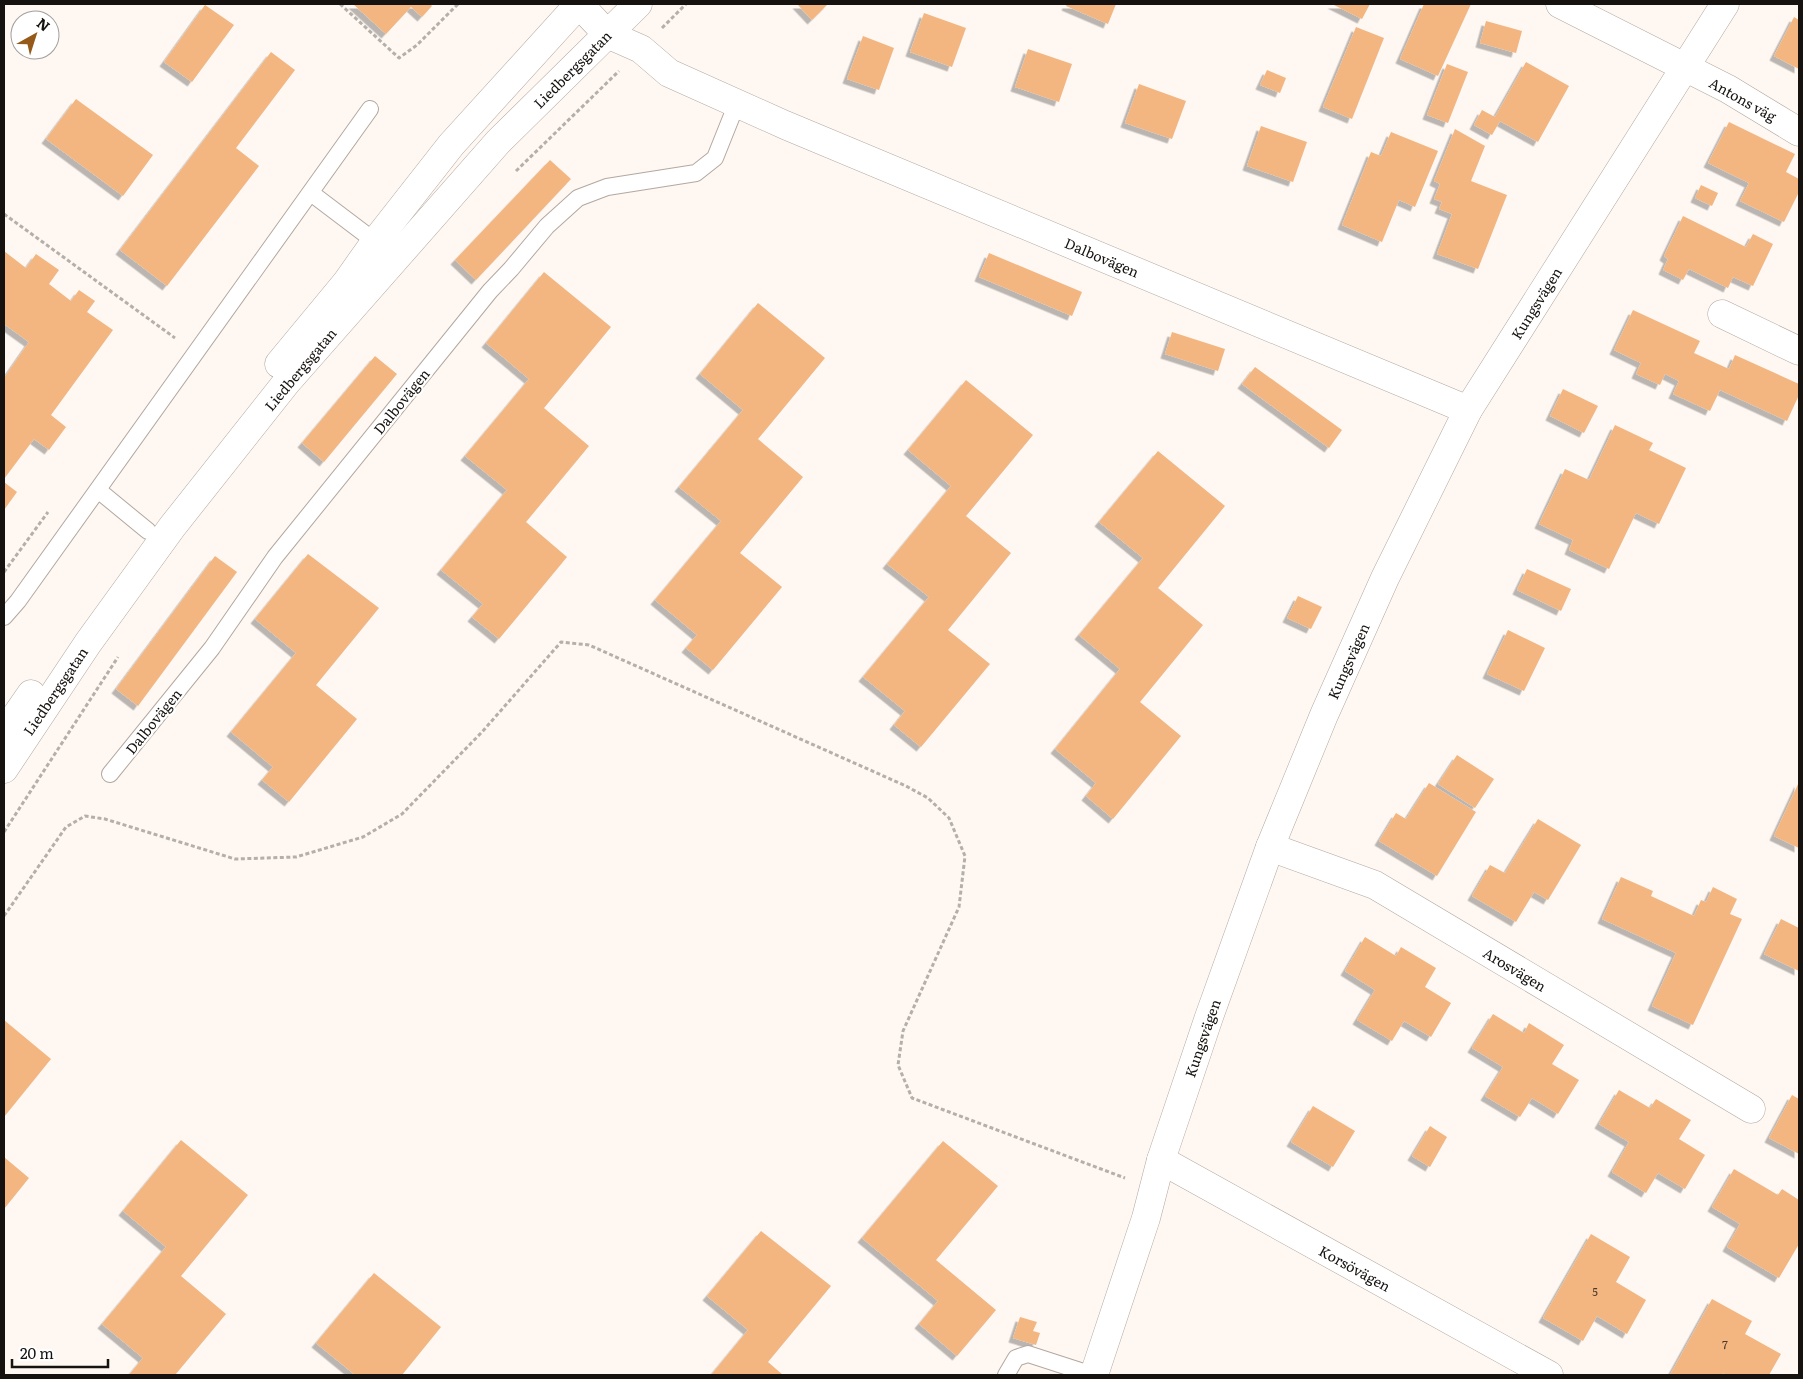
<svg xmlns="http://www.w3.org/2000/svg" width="1803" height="1379" font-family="Literata,serif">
<defs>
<filter id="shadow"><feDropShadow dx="-4.5" dy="4.5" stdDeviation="0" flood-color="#0004"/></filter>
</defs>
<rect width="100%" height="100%" fill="#fef7f2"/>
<g fill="#f3b681" filter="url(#shadow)">
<path d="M353,4h77l2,2 -10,11 -11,-10 -25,27z"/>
<path d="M797,4h31l-16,16z"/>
<path d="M1067,4h49l-8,20 -42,-18z"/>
<path d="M1332,4h38l-8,15z"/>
<path d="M1424,4h47l-33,72 -38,-17z"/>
<path d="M205,5l29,20 -42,57 -28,-20z"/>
<path d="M924,13l42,15 -14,39 -42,-15z"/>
<path d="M1794,17l5,3v49l-25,-13z"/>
<path d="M1486,21l36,10 -6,22 -36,-10z"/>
<path d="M1356,27l28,11 -32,81 -29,-12z"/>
<path d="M863,36l31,12 -15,42 -32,-11z"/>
<path d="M1028,49l44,15 -13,38 -44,-15z"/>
<path d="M271,52l24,18 -59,78 23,18 -92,120 -47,-36z"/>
<path d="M1526,62l43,24 -31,56 -38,-21 -8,14 -18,-10 8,-15 13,7z"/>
<path d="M1447,64l21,8 -20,51 -21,-8z"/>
<path d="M1267,70l19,8 -6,15 -20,-8z"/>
<path d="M1139,84l47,17 -14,38 -47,-16z"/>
<path d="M76,99l77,56 -30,41 -77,-57z"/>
<path d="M1729,122l66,32 -9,18 13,7v13l-15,30 -44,-21 9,-18 -41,-20z"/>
<path d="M1261,126l46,16 -14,40 -46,-16z"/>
<path d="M1455,129l30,17 -14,35 36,14 -29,74 -41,-15 15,-40 -13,-5 3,-7 -8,-3 6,-15 -6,-3z"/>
<path d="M1391,132l47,19 -23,56 -16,-7 -17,42 -40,-17 29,-73 10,4z"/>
<path d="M550,160l21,19 -95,101 -21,-20z"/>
<path d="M1701,185l17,8 -6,13 -17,-8z"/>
<path d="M1683,216l63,31 7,-13 20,10 -20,42 -20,-9 -5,11 -39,-19 -6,11 -20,-10 5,-11 -4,-3z"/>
<path d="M4,251l22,17 10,-14 23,16 -10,14 22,17 8,-11 16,11 -8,11 26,18 -62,85 15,12 -17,23 -15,-11 -30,40v-101l25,-36 -25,-18z"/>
<path d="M989,253l93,39 -10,24 -93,-39z"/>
<path d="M544,272l67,55 -67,81 45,38 -63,76 41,35 -68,82 -27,-22 11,-13 -42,-34 66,-80 -42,-34 64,-77 -43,-36z"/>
<path d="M758,303l67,55 -67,81 45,38 -63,76 42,34 -69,83 -27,-22 11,-13 -42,-35 66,-79 -42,-34 64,-77 -43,-36z"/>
<path d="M1633,310l67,31 -6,12 35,16 6,-14 64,29v11l-12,26 -67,-31 -10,21 -37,-17 6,-13 -14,-7 -5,11 -24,-11 5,-11 -27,-13z"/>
<path d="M1172,332l53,17 -7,22 -53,-17z"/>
<path d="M375,356l22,18 -73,88 -22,-19z"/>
<path d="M1255,367l87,63 -13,18 -87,-64z"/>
<path d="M966,380l67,55 -67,81 45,37 -63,77 42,34 -69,83 -27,-22 11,-14 -42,-34 66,-80 -42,-33 64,-78 -43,-36z"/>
<path d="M1563,389l35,17 -14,27 -34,-17z"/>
<path d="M1615,425l38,18 -4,7 37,18 -27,56 -23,-11 -27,56 -40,-19 4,-10 -34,-16 26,-55 24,11z"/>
<path d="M1158,451l67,55 -67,82 45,37 -63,77 41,34 -68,83 -27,-23 10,-13 -41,-34 65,-80 -41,-34 64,-77 -44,-36z"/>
<path d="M4,482l13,10 -13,18z"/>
<path d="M308,554l71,54 -63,77 41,34 -68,83 -27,-22 11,-13 -42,-35 65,-79 -41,-34z"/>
<path d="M215,556l22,16 -99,134 -22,-17z"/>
<path d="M1527,569l44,20 -10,22 -44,-21z"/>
<path d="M1298,596l24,11 -11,22 -24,-11z"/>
<path d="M1508,630l37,18 -21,43 -37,-17z"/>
<path d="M1457,755l37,24 -19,29 -37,-24z"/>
<path d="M1799,782v66l-25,-12z"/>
<path d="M1429,783l47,29 -39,64 -58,-35 17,-28 10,6z"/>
<path d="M1538,819l43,26 -33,55 -14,-8 -18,30 -44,-26 18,-31 15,8z"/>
<path d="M1621,877l32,14 -2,5 43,20 7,-16 5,2 7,-15 24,12 -7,15 12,5 -49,106 -41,-19 24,-53 -74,-34z"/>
<path d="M1781,919l18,9v43l-35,-17z"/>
<path d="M1365,937l31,19 5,-9 35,21 -11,19 26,16 -20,34 -27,-16 -12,20 -35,-21 18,-30 -30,-19z"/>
<path d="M1493,1014l31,19 5,-10 35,22 -12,19 27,16 -21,34 -26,-16 -12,19 -35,-21 18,-29 -31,-19z"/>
<path d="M4,1020l47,39 -47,58z"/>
<path d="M1619,1090l31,18 6,-9 35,21 -12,19 26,16 -20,34 -27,-16 -12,20 -34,-21 17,-30 -30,-18z"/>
<path d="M1792,1095l7,4v55l-30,-16z"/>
<path d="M1313,1106l42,25 -22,36 -42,-25z"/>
<path d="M1430,1126l17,11 -17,30 -18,-11z"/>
<path d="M181,1140l67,55 -67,81 45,38 -51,61h-46l14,-17 -41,-34 64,-77 -43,-36z"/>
<path d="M943,1141l55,45 -62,74 60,50 -39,46 -38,-32 19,-23 -76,-63z"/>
<path d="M4,1157l25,21 -25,31z"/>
<path d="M1734,1169l44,26 4,-6 17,11v44l-20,34 -52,-31 13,-23 -28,-17z"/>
<path d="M761,1231l70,55 -63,76 15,13h-72l37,-45 -41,-34z"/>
<path d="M1591,1234l39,23 -14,25 30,18 -19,34 -30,-18 -14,25 -40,-23z"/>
<path d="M374,1273l67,54 -39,48h-47l-39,-32z"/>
<path d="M1712,1299l40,22 -7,13 36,20 -12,21h-42l-4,-2 -1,2h-52z"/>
<path d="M1020,1317l17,5 -4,9 7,2 -4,12 -23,-7z"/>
</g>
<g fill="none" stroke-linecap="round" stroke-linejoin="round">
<g stroke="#b3a8a0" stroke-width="18">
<g id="lane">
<path d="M311,193l70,53"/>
<path d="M98,490l50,41"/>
<path d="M4,617l14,-16 352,-492"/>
<path d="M110,774l102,-126 63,-91 215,-266 21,-22 36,-43 31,-28 29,-11 89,-14 19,-15 22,-55"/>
<path d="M1006,1375l10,-17 12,-4 65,21"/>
</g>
</g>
<g stroke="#b3a8a0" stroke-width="29">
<g id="street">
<path d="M579,4l28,30 34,15 28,24 116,52 683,285"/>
<path d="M1560,4l168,85 71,43"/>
<path d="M1722,314l77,37"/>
<path d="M1270,847l105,38 376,224"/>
<path d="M1161,1160l388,215"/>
<path d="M1094,1375l52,-157 15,-58 48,-143 61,-170 54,-132 61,-137 83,-168 257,-406"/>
</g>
</g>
<g stroke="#b3a8a0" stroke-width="29">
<g id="secondary">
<path d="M279,364l67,-81 29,-41 76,-97 128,-141"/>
<path d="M4,733l27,-39"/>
<path d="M4,769l84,-126 84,-116 114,-144 212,-241 140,-138"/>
</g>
</g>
<g stroke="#b5afaa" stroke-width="3" stroke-dasharray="4 2.5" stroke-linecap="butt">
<path d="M340,4l59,54 18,-13 41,-41"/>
<path d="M662,28l24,-24"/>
<path d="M516,171l103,-100"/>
<path d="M4,214l171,124"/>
<path d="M4,572l44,-60"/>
<path d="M4,832l114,-175"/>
<path d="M4,916l62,-89 19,-11 20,3 130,40 61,-2 67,-20 39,-23 80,-82 79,-90 28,3 317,141 22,12 21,20 16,38 -6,51 -56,124 -5,34 14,33 213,80"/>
</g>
<use href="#lane" stroke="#fff" stroke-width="16"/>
<use href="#street" stroke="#fff" stroke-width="28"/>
<use href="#secondary" stroke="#fff" stroke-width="28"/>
</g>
<g text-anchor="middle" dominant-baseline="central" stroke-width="4.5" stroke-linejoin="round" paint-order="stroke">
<g font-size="11" fill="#4c3b2c">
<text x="1595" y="1291">5</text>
<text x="1725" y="1344">7</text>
</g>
<g font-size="14" fill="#15120f" stroke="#fff">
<text transform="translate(572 69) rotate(-45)">Liedbergsgatan</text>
<text transform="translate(1743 99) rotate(29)">Antons väg</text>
<text transform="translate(1102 257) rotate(23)">Dalbovägen</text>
<text transform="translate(1536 303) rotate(-58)">Kungsvägen</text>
<text transform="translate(300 369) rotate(-50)">Liedbergsgatan</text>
<text transform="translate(401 401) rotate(-51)">Dalbovägen</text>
<text transform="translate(1348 661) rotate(-66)">Kungsvägen</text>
<text transform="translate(55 691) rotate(-56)">Liedbergsgatan</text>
<text transform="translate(153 721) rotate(-51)">Dalbovägen</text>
<text transform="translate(1515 969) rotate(31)">Arosvägen</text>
<text transform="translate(1202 1038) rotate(-71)">Kungsvägen</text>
<text transform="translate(1355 1268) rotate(29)">Korsövägen</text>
</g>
</g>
<rect width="1803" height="1379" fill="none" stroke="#15120f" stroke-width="10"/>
<g transform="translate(35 35) rotate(39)"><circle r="24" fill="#ffffff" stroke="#a1a09f"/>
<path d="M0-4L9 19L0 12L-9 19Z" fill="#955a1a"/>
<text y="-8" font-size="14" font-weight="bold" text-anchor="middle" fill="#15120f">N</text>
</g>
<path d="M12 1359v8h96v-8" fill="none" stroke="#15120f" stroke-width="2.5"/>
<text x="20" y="1359" font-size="15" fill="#15120f" stroke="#ffffff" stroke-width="4" paint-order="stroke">20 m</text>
</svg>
